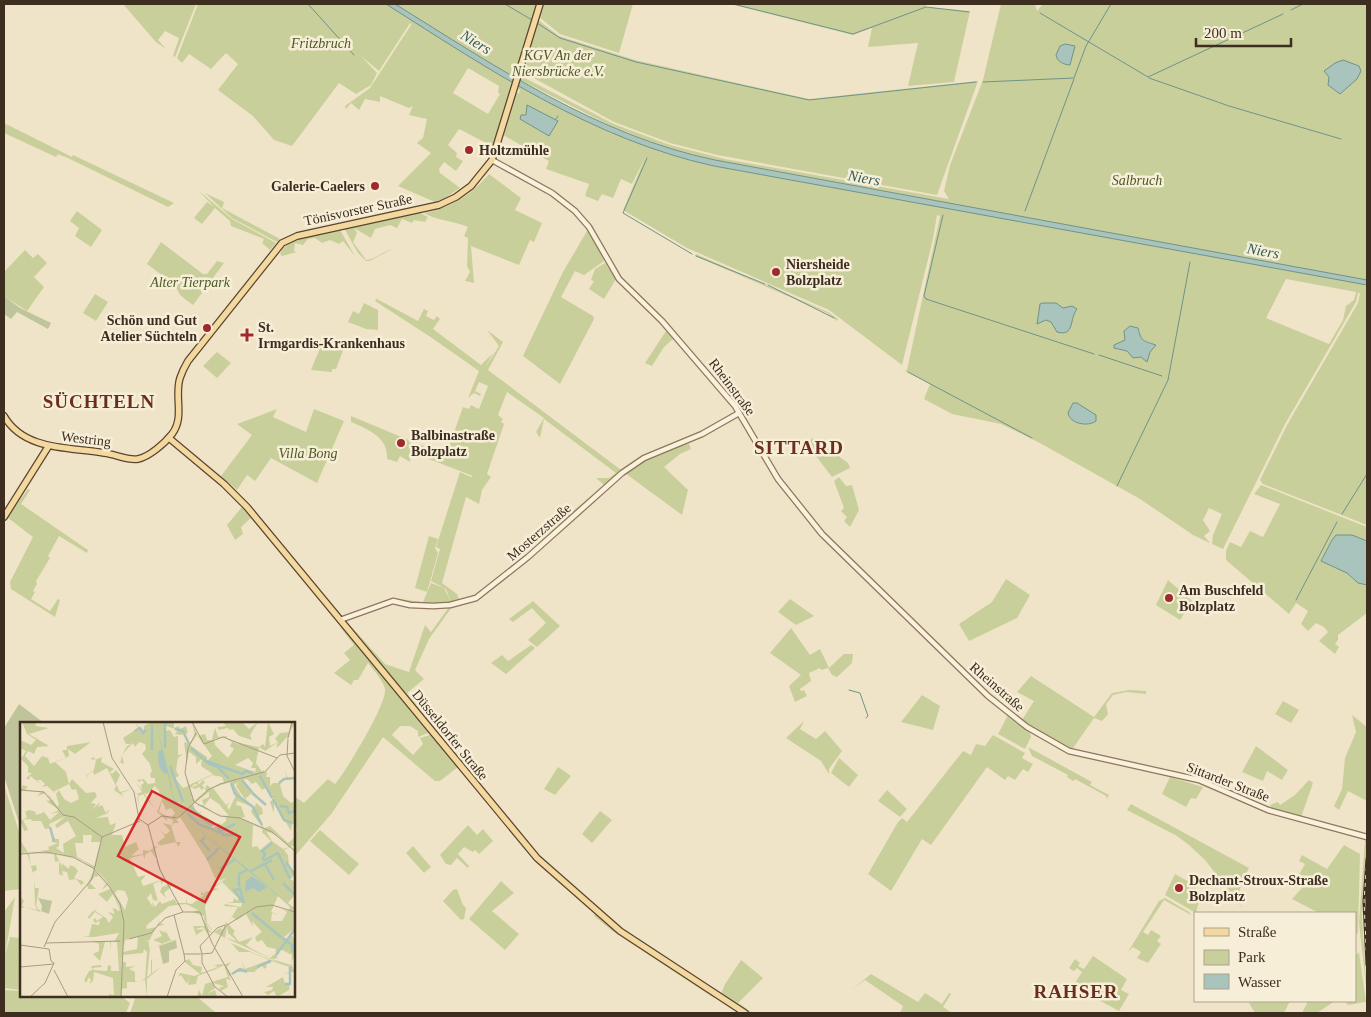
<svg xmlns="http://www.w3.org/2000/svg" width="1371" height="1017" font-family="Georgia,serif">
<rect width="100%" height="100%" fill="#f0e4c8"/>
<g fill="#c9cf9b" fill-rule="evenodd">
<path d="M123,4h73l-21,53 -2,-1 6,-18 -14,-7 -7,9 8,9 -10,-7z"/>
<path d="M198,4h340l-1,15 22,17 76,24 174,39 169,-18 -41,114 -220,-40 -47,-12 -56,-21 -93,-51 -4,3 97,50 56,21 55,14 224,40 -5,-8 6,-26 33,-85 18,-76h34l2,7 6,-7h324v521l-104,-41 -3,-4 27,-55 71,-122 2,-10h-2l-2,9 -71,122 -62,125 -11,-5 1,-9 9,-21 -13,-6 -6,12 7,11 -6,5 6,7 -17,-8 -53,-36 -102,-57 -37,-18 -49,-10 -28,-15 6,-15 -25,-13 2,-1 33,-154 -3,-1 -4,24 -31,126 -73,-55 -142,-62 -64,-38 23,-54 -14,28 -11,-5 -8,19 -11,-4 -4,7 -13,-5 4,-12 -43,-15 3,-8 -46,-26 12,-42h4l1,-3 -6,-4 -10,22 -12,45v-7l-33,-17 -11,16 9,8 -1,4 7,4 -7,10 -12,-9 -5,7 1,4 20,15 -17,11 -8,3 -37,-16 33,-33 -14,-10 6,-5 4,-19 -18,-4 4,-9 -4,2 -29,-12v6l-15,-3 -6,11 -8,-7 -5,6 -1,-3 25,-18 41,-63 -1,-2 -31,48 -18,-15 16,17 -6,12 -15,9 -17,-11 -47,63 -18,-6 -21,-24 -35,-26 20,-26 -12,-11 -15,16 -22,-15 -7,9 -5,-5zM468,68l31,18 -1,6 2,2 -12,20 -35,-21zM514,77l97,49 58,23 46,11 229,42 -2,5 -228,-41 -47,-12 -58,-22 -96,-50zM1286,279l70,13 -2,8 -8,6 -3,14 -14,24 -63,-26z"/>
<path d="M541,4h92l-14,49 -59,-19 -22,-18z"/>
<path d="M730,4h196v3l44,4 -16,71 -46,4 10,-43 -50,4 4,-19 -19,7z"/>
<path d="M4,123l68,34 1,-2 101,48 -6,4 -98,-48 -12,-5 -2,3 -52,-24z"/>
<path d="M489,174l32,24 -6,12 27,13 -8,19 -4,-2 -11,25 -48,-19 3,37 -9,-2 5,-9 -3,-6 1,-28 -4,-2 4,-9c-13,-6 -34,-7 -44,-14 28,-6 46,-17 65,-39z"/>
<path d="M198,190l34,29 44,24 -6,7 -8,-7 2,-4 -33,-13 -1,-5 -15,-13 -13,16 -8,-6 13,-16 7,5z"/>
<path d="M205,193l19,9 -2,6 58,31 -3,3 -45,-24z"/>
<path d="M77,211l25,19 -11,17 -16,-11 4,-8 -9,-7z"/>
<path d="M420,213l8,4 -3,5 -11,-2 -2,3 -10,-4 -5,9 -7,-3 -15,4 -4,9 -17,-10 3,5 -4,9 13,18c9,0 17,-9 26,-11l-22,12h-4l-8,-8 -13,-23v-1z"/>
<path d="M340,230l15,26 -12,-15 -4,3 -9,-4 -8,3 -7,-5 -7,1 -5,6 -8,-2 -1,8 3,1 -15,4 -2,-2c7,-19 43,-21 60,-24z"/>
<path d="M587,231l12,17 5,13 -20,14 -9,-4 -14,26 32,19 1,3 -34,65 -37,-28 40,-84z"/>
<path d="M161,242l42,32h4l10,-13 7,2 -31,42 -13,-10 -5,-10 -28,-21z"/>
<path d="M25,250l8,8 5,-4 9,9 -13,14 10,10 -17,24 -23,-15v-24z"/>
<path d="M696,254l132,58 10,7 -1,2 -10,-8 -132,-57z"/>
<path d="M605,263l11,16 -12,20 -15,-10 5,-8 -3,-1 4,-11z"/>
<path d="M95,294l13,8 -12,19 -13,-8z"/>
<path d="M378,297l-1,2 41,22 6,-12 4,2 -2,5 8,4 3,-4 3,3 -7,10 48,36 12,-12 -8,15 14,-22 -12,-16 16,12 -15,28 133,100 -41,40 -2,-2 -11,10 1,2 -40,33 38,-36 38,-32 -8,-7h13l7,-5 -72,-54 -4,19 -4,-6 8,-14 -37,-26 -9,23 5,4 -2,3 3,2 -17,50 4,3 -9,13 -3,14 -13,-7 -24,86 15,11 2,5c23,-2 46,-28 64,-42l1,2c-46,35 -63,54 -125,42l1,-2 23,3 8,-19 13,5 6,12 -4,-11 -15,-8 9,-32 -4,-2 24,-75 11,5 2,-1 -57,-22 -1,-3 4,-7 27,11 17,-48 6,2 2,-4 8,4 9,-23 -9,-4 -4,9 6,3 -1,2 -6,-3 -6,5 11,-27 -47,-33 -57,-37z"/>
<path d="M364,303l14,7v20l-12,-1 -18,-7 5,-11 6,3z"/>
<path d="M666,331l7,8 -9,8 -12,19 -7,-3z"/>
<path d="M325,336l14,3 -1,4 7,2 -9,24h-4v3l-21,-2z"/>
<path d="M217,352l14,11 -14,15 -14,-12z"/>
<path d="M277,409l-4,8 33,15 8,-23 30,12 -27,62 -46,-25 -16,23 -8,-6 -10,15 -16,-14 31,-41 -15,-11z"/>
<path d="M351,416l60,25 -1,21 -10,-6 -3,6 -10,-3c2,-21 -19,-30 -36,-37z"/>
<path d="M813,438l35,25 2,5 -18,9 -26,-34z"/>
<path d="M688,442l3,7 -11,5 -16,13 24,23 -6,25 -57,-42 23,-15z"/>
<path d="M839,477l7,9 6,-1 7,25 -9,17 -6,-6 3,-4 -6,-6 3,-3 -10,-27z"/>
<path d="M1261,485l106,42v14l-19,-6 -16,5 -11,20 26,13 11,10 9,2v28l-29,22v5l-3,4 4,3 -4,7 -16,-13 9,-9 -4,-5 -8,-4 -8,8 -7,-7 7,-13 -12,-8 -7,11 -63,-54v-9l4,-9 11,5 9,-16 13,6 17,-33 -26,-10z"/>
<path d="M28,489l2,1 -9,14 67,46 -1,3 -28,-17 -11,20 2,2 -14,23 1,3 -4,7 2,1 -4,7 19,12 8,-12 2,1 -5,17 -44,-28 -1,-7 23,-45 -26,-20z"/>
<path d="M242,507l9,11 -10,9 2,7 -8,6 -8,-15z"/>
<path d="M429,536l9,3 -3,9 3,5 -11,39 -12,-4z"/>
<path d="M1006,579l24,16 -13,23 -48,23 -10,-17 33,-22z"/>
<path d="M1168,580l24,21 -12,19 -24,-15z"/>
<path d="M790,599l24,17 -18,9 -18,-13z"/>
<path d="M533,601l27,25 -23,21 -9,-7 18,-17 -14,-15 -19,14 -4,-3z"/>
<path d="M449,607h3l-23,32 -14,31 9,9 -17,14 37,46 -3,2 -91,-116 35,39 24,8 16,-47 6,7z"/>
<path d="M340,627l4,1 114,139 -18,14h-5l-52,-44 -51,76 -38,44v-23l3,-3 -3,-3v-32l10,7 24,-24 7,5c11,-13 52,-80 50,-95 -2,-9 -11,-18 -17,-26l-10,17h-4l-3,5 -17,-12 16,-13 -6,-7 10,-8zM400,726h10l8,5v6l10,-4 2,2 -10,3 3,6 -10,11 -21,-20z"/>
<path d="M791,628l19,27 10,-6 9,19 15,-14h9l-1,9 -15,14 -5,-2 -4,-7 -7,2 -1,-2 -11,5 2,8 -11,8 1,2 3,-1 3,6 -12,6 -6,-16 12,-11 -31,-22z"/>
<path d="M531,645l4,3 -29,26 -15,-11 11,-8 6,6z"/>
<path d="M1031,676l63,41 18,-24 17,-3 17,1v3l-20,-2 -13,3 -7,9 2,10 -6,7 -8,-3 -23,33 -49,-31 12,-19 -17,-9z"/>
<path d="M922,695l18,11 -7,24 -32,-8z"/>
<path d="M1283,701l16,9 -8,13 -16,-9z"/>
<path d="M1008,715l22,18 1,4 -6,12 -27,-15z"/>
<path d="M1352,715l15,12v74l-19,-10 -9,19 -5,-4 8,-17 3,-31 11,-26z"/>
<path d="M804,721l-4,8 16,10 9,-8 17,20 -13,18v5l-8,-13 -35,-23z"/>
<path d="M993,735l32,18 -3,5 11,6 -5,8 -5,-3 -8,11 -7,-4 -3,4 -18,-13 -56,78 -9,-6 -31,52 -23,-17 30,-52 4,-4 5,4 56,-71 8,4 5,-11 9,2z"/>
<path d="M1256,746l32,24 -6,10 -15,-9 -4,10 -21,-9z"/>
<path d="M1028,747l64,35 -2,3 19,10 -2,4 -1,-3 -31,-17 -2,2 -6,-4 1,-2 -36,-19z"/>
<path d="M839,758l19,17 -9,12 -18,-14z"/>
<path d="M558,767l13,9 -16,19 -11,-6z"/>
<path d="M1170,777l33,10 -7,12 -5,-1 -5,9 -24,-13z"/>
<path d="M1309,780l4,3 -12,34 -29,-7 -2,-5 8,-3 2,3 15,-10z"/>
<path d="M4,785l17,53v51l-17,2z"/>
<path d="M887,790l20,19 -7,8 -22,-16z"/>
<path d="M1131,804l118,64 -3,6 -3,-1 -5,28 5,8 -38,-49 -16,-15 -12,-9 -50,-26z"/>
<path d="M600,811l12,9 -20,23 -10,-9z"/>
<path d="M468,825l9,10 6,-6 10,12 -14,13 -4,-4 -2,2 -9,-5 -6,7 11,12 -1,2 -11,-10 -6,7 -5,-1 -6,-9z"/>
<path d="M320,830l39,34 -10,11 -39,-34z"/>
<path d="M1365,839l2,1v10l-5,66 5,79 -8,-72z"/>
<path d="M1344,845l16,9 -2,80 -3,-1v-20h-36l-27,-14 10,-11 -8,-5 11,-19 -6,-3 3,-6 25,14z"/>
<path d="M413,846l18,21 -7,6 -18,-20z"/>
<path d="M1175,874l16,9 10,11 -5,19 -31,-18z"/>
<path d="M501,881l13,12 -22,18 27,23 -14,16 -36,-31z"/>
<path d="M457,889l6,16 3,3 -2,11 -3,1 -18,-19 10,-11z"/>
<path d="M15,897l-10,58 5,-18 11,1v52l-17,-2v-76z"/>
<path d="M1165,898l24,14 2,3 -27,-15 -21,32 5,3 3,-5 10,6 -4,5 4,3 -13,19 -11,-5 4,-6 -8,-5 -5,5 31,-51z"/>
<path d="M593,915h3l23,18 95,63v2l-103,-68z"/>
<path d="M1359,952l7,50 -18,3 -3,-4h10v-45z"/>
<path d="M1093,956l34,23 -6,11 8,4 -10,17 -46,-25 9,-14 -5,-4 -3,3 -5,-3 6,-9 5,4 -2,3 6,3z"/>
<path d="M741,960l22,18 -25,25 15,10h-5l-27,-19 4,-10z"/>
<path d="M871,974l47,28 7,-9 17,11 7,-11 2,1 -8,13 9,6h-52l3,-7 -38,-26 -14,10z"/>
<path d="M4,990l17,1v5h100l9,7 -4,10h-122z"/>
<path d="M136,996h60l20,17h-86z"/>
<path d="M1257,1001h33l-6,12h-29l-6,-10z"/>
<path d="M1308,1001h27l-18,12h-15z"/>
</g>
<g fill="#bfc49a">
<path d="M4,296l16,12 31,15 -3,6 -31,-17 -6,7 -7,-5z"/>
<path d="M19,704l25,19h-23v106l-17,-53v-48z"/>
</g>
<g fill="#a9c4bc" stroke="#6f938a">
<path d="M386,4h9c100,62 203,132 320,156l652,120v5l-653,-119c-120,-26 -226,-97 -328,-162z"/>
<path d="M1065,44l10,2 -5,19c-5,0 -13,-3 -14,-10l4,-9z"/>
<path d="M1343,60l16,6 2,5 -4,8 -17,15 -12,-9 1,-8 -5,-6 11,-8z"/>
<path d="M527,105l31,16 -9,15 -29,-17 1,-4h5z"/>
<path d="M1042,303h14l7,5 9,-2 5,3c-8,10 -2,28 -20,23l-6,-10 -5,-2 -9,4 3,-20z"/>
<path d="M1130,326l8,2c3,14 6,13 18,17l-6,7 -3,10 -6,-5 -8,1 -6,-7 -13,-3v-3l11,-5 -1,-9z"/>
<path d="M1073,403h4l19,12v6c-8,6 -26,3 -28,-8z"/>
<path d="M1336,535h16l15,6v44l-9,-2 -11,-10 -26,-12 11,-21z"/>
</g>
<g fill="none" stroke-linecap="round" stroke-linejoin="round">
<g stroke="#6f938a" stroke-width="1">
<path d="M308,4l46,51"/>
<path d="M505,4l27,16"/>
<path d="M733,4l120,30 73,-27 43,5"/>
<path d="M1291,10l12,-6"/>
<path d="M1040,13l108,64 135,-63"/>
<path d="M537,23l23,15 76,24 173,38 167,-18"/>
<path d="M1149,78l80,28 112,33"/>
<path d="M983,82l91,-4 12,-32 25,-42"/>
<path d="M556,119l2,-3"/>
<path d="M647,158l-24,55 69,41"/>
<path d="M1025,211l49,-132"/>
<path d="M943,215l-19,81 2,3 168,55"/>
<path d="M696,256l69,28"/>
<path d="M768,285l66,33"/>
<path d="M1099,355l63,21"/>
<path d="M908,372l124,66"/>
<path d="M1117,486l51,-106 22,-118"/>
<path d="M1342,514l25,-40"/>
<path d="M1296,600l41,-78"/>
<path d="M849,690l11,3 8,23 -2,2"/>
</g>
<g stroke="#8d765c" stroke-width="7">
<g id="minor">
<path d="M492,160l60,33 23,18 14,16 30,52 43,42 73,85 43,73 44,55 166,162 39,31 42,24 130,29 69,30 99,27"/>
<path d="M340,620l53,-19 17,4 23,1 17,-1 26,-7 52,-41 94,-84 22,-15 58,-24 37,-21"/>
</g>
</g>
<g stroke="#5b4430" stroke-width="8">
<g id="major">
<path d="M4,416c20,35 66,31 100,37 11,1 24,8 34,6 11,-2 27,-16 34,-25 13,-17 2,-37 8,-56 2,-6 5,-12 8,-17l94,-118 15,-7 142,-31 17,-8 15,-11 21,-26 48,-156"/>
<path d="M169,438l55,46 23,23 290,351 83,73 125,82"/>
<path d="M4,517l44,-70"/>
</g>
</g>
<use href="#minor" stroke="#faf1dc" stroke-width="4.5"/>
<use href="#major" stroke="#f3d9a0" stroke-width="5.5"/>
<g stroke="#3d2e20" stroke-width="3">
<path id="rail" d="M1367,859l-3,43 3,63"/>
</g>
<use href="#rail" stroke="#f7eed8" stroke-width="1" stroke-dasharray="4" stroke-linecap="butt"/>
</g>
<g fill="#9e2a2b" stroke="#f7eed8" stroke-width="2">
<circle cx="469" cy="150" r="5"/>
<circle cx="375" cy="186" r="5"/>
<circle cx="776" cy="272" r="5"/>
<circle cx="207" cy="328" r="5"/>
<path d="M244.5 327.5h5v5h5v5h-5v5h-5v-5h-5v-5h5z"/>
<circle cx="401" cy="443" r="5"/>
<circle cx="1169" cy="598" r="5"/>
<circle cx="1179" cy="888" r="5"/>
</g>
<g text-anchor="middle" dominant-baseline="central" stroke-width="5" stroke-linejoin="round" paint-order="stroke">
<g font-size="14" font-style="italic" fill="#4d5a26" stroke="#f7eed8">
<text x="321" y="43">Fritzbruch</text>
<text x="558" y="55">KGV An der<tspan x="558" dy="16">Niersbrücke e.V.</tspan></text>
<text x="1137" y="180">Salbruch</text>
<text x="190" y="282">Alter Tierpark</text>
<text x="308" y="453">Villa Bong</text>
</g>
<g font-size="14" font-weight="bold" fill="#3d2e20" stroke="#f7eed8" text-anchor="start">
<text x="479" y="150">Holtzmühle</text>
<text x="365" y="186" text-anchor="end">Galerie-Caelers</text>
<text x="786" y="264">Niersheide<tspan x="786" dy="16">Bolzplatz</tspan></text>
<text x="197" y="320" text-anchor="end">Schön und Gut<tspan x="197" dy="16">Atelier Süchteln</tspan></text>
<text x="258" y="327">St.<tspan x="258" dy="16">Irmgardis-Krankenhaus</tspan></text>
<text x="411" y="435">Balbinastraße<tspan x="411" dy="16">Bolzplatz</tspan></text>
<text x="1179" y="590">Am Buschfeld<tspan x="1179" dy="16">Bolzplatz</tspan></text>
<text x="1189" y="880">Dechant-Stroux-Straße<tspan x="1189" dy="16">Bolzplatz</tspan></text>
</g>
<g font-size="14" fill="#3d2e20" stroke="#f7eed8">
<text transform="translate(358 210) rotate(-12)">Tönisvorster Straße</text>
<text transform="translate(732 387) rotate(53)">Rheinstraße</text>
<text transform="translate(86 439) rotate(7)">Westring</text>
<text transform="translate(539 532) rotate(-41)">Mosterzstraße</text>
<text transform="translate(997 687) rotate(41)">Rheinstraße</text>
<text transform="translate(450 735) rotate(51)">Düsseldorfer Straße</text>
<text transform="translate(1228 782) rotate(21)">Sittarder Straße</text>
</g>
<g font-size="15" font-style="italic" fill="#2f5d5a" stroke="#f7eed8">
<text transform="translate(476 42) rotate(32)">Niers</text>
<text transform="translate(864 178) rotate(10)">Niers</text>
<text transform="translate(1263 251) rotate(10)">Niers</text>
</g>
<g font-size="19" font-weight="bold" letter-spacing="1" fill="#6b2e1e" stroke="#f7eed8">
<text x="99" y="401">SÜCHTELN</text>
<text x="799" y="447">SITTARD</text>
<text x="1076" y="991">RAHSER</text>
</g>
</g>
<g transform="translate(20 722)">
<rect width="275" height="275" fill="#f0e4c8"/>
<path d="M2,0h13l1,4 13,2 -20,6 20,12 -12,1 -3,7 -6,-3 -3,5 9,10 8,-10 6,2 2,6 7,-3 9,-3 -4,-8h5v-4l24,-4 -16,12 13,4 -13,-4 -7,-5 1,7 -5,3 -9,3 11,10 3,12 3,-5 14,14 9,-1 2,4 -6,7 5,1 -4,6 8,-8 -2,5 4,-2 4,8 3,-4 -1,4 -12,5 12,-1 2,8 6,-2 -4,12h10l3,12 11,-5 3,7 -8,7 12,-2v-4l6,1 4,-3v-6l2,5 5,-2 -3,-2 8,-6 -5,-8 5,6 5,-4 -7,-8 8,2 5,17h5l-3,5 -2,-5 -18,4 -3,3 1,10 -5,-8 -6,4v4l-2,-4 -13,3 8,19 8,-2 -5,6 2,5 21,-7 -6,-13 -2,-5h1l10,23 4,-1 1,3 -8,7 2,5 -6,-6 2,-5 5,-2 -3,-6 -2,6 -2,-4 -7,3 5,17 -5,-1 -2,-7 -4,5 6,9 -1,-6 3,6 5,-6 2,3 13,-5 1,4h10l1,-6v6l5,1 12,-9h-3v-3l5,3 -2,-3 6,-1 4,-9 2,3 11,-7 -13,4 6,-4h-5l-8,-18 -1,1 -7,5 8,-6 -27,-43h-5l4,6h-5l-2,3 1,-6 -6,-2v3l-10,-9 5,-13 -4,-10 -8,4 7,-4 -2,-3 -8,8 -3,-1 12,17 -13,-16 -5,3 1,9 -2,-8 2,-3 -3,-1 6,-2 -6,-10 6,8 -1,-5 3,-2 -2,-3 -3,2 -2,-2 7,-1 4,5 7,-1v-5h-4l-1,-5 2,-1 -2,-8 -8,-10 4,-5 -1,-5 -6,-2 -4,5 -2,-4 -5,5 4,4 -4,-4 -6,7 2,9 -5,-2 2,-1 1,-6 5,-9 4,-2h-5l-3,-6 15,-10 -3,-6 8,11 1,-7 7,-4h23v6l5,-2 1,3 6,-3 2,7 -8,2 -5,-1 3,-4 -12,-4v5l4,-1 4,7 4,-1v19l5,-1 -5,4 -2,12 3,6 -4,2 8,10 5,-2 -1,-4 2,3 24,-11 -12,-8 1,-7 -6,5v-7l-7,-5 -2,11 -3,-21 5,2 6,-8 -3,-14 6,14 7,-2 2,6h5l3,-12 3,9 9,-1v2l14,8 -6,-4 -7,-14 -9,2 -2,-3 9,-1 -3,-4h19l7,7 9,-7 -8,13 2,5 -13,-4 -6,-7 -4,1 6,12 24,5 4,-3 2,3 3,-25 6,12 -5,3 1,9 8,-4 -3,-3 5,-6 9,-1 2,-10 4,2 -5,7 5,1 -5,-1 -3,10v-4l-8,9 -3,1 2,-5 -13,9 -6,-4 -3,16 7,10v-3l4,2 -1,5h4v9l3,-3h6l4,-4h1l3,-1 -3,-9 4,9 7,-1 -11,2 -4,5 3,12 8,7 4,-2v24l-3,-1 -1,7 -17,-29v11l-4,-11 3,-3 -7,-11 -4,2 -6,-8 -4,2 -5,-5 -5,1 24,25 -14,-12 -7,6 -9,-13 2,-4 -4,3 9,14 12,8 1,-4 6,5 1,6 -5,2 6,12 6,-2 18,17 7,-6v9h-4l4,6 -5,-5 -6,3 4,5 1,13 6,7 -5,4 5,3v13l-7,8 5,4 2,-4v25l-12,10 3,2 9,-11 -4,6 4,4v16l-4,8 4,9h-5l-1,25v-7l-12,7 -3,-6 -6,4 -4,-3 8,-2 1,-3h-7l17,-10 2,7 5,-1v-10l-8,1 8,-2v-5l-19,-6 -1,1 -5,2 2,3 -3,2 -2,-4 -8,7h-20l-5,5 2,3 -5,-1 2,8 -7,4 -2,-3 5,-2 -11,-3 2,5 -8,6 8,-4 2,7h-7v-3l-1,3h-12l2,-7 3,6 3,-12 23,-7 -4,-12 -10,5 -6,2 4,9 -4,-9 -10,4 -2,8 -8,1 1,-8 -2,7 -6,-9 -3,2 2,-4 14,3 6,-2 -14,-11 -2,-2 5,-2 4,6 9,2 -1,6 17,-6 -4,-2 10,-1 -8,-13 8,14 7,-3 -4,5 4,7 5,-4 8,-1 -3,-9 4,9 24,-9 -19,-8h-11l-8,-9 32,14 17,6 -54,-25 11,3 -9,-8 -1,-7 -2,12 -11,-6 6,-4 2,2 1,-3v4l3,-9 9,9 -2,3 6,8 14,-5 -7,8 6,4 18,9 10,-8 -5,2 1,-3 -9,-2 -5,-7 -5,2 -2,-5 7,-5 -10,-11 1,6 -7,-13 -9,6 -5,-3 -3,4 9,-14 -14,-1 1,-2 16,3 1,-4h-16l7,-1 1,-4 4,3v-3l-16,-16 -8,6 5,1 -7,2 -7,15 2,17 6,8 -5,-5 -3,-7 3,9 4,5 -4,-1 2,6 -7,-11 -8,2 9,1 -8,5 -3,-9h12l-1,-10 -12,-4 6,-2 -12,-6 -17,2 -23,20 1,3 9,-2 4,-7 -1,5 3,-2 2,2 -7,1 -8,15 -5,-1 5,2v6l14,-4 -10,-4 9,-4 -3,-6 7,3 -1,-4 6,12 4,-2 -25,9 -3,29 4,-3v-14l10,-2 -9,2v13l10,-7 -15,13v18l-2,-17 -18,2v6l-6,1 1,8 -1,-13v-11l3,-41 -3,35v30h-12v-3l5,1 -1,-17 -19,-6 -1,9 -2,2h-2l2,-2 -2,-4 -3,6 -2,-3 5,-9 4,-1 -2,-2 1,-2 9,-1 1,2 -10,1 2,2 13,1 1,-6 3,1v5h8l-2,-29h-6v8l-1,-8h-5l-5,19 -7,-7 6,-3v-7l-7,-3 22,1 5,-9 -25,4h-11l6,-1 3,-12 7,1 1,-4 -5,2 -2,-3 2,-2 2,3 6,-4 -8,-5 -6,7 -1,-2 4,-5 6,-4 -3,3 11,7 3,5 4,-6 -5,-5 7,2 -3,-6 4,1v-3l1,5 3,-1 -7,-16 -6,8 -9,-8 12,-5 -2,-4 -6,5 4,-7 -7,-7 -5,1 -4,6 6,6h-8l-1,-4 7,-15 -14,-10 -24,-6 7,16 -2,-7 8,6 1,-4 5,2 3,4 -4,7 9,3 1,2 -3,2 -5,-6 -7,1 -2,-8 -5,-1 1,5 -4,-2v-13l-4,1 -1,-8 -25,-1 2,13 5,-1 1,5 -4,2 1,5 1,11h4l-3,18 5,6 -16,-5 -5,2v-13l4,5 -2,5 3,1 13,3 -3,-4 -1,-29 -5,-18 -2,-5 -7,1 16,-3h11l17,3 16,5 14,10 14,15 6,9 5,11 4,12 -2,-8 -5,-13 -10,-15 -11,-12 -12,-8 -9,-4 -17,-4 -17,-2 -18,2 -2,-13 8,12 21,-2 -1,-3 10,-4 -6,-1 1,-9 -3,-5 -5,1 -4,-8h-9l2,6 -3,-8 -8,1 5,10 -4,1 -4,-11 8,-1h-5l4,-1 -2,-6 4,-2 7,2 -1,3 5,-1 4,-2 -5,-7 11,15 9,-8 -9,2 9,-4 -13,-9 6,-1 -6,-7 -9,3 5,-5 -22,-1 3,-5 5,2 -3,3 17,1 8,5 7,10 2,-1 -3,-11 -9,-8 -5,1 3,-3 -4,-4h-4l4,4 -11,-8 -1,4 -3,-2 6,-5h-4v-7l-7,-7 5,-8 -6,-3v-8l11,5 5,-5 -9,-6zM177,13l15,21 -5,5v-4l-17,-12zM204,15l8,5 -2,4 4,3 -6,9 -13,-13 -1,-6zM228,36l5,5 -2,5h5l-1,4 -20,-7zM192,53l10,2 2,5 -13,6 -4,-3 -2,4 -3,-4 3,-2 -2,-3 -5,5v-3zM210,60l6,13 -7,15 -2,-4 3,-4 -4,3 -13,-17zM49,62l3,6 4,-1 3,10 -8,4 -7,-4 -5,-9 -3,4 -3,-2zM175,62l3,1 -6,2 2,2 6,-2 1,3 3,-2 2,3 -12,10 -4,-13zM189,70v5l-7,3 2,5h-7l29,12v4l-5,4 -2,-2 -7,6 1,-8 -13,-7 2,-3 -5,3 -4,-10zM190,76l9,6 10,12 -10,-1 -15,-9zM142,79l4,9 5,-2 4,5 -4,5 -12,-6zM217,79l16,6 -2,5 12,16 -23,-10 5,-1 -4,-11 -5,-1zM46,94l-11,9 2,3 11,-7 8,15 -13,8 1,9 -8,-5 3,-2v-7h-4l-6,-15zM233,103l10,4 -1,3 9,9 -11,9 -3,-4 -5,1zM246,109l12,5 11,11 -6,2 -11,-8zM63,113h9l-1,7h10l-7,24 -17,-9 -2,-14h8zM97,168l8,1 3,8 -3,11 -10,-17zM258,174l12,11 -2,4 -6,-2 5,3 -5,9h-4l2,-5 -2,5h-7l1,-8 7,2 -8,-3zM118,215l-1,12 -14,3 2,-12zM124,227l3,3 -2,27 -10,3v-10l-6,-3 6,-3 -9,1v-5h-4l1,-7 20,-2zM260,227l12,6 -1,10 -19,-6 6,-1 -2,-3zM74,35l1,3 7,-3 -1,5 13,7 -4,3 2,2 4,-4 4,5 -4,9 4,8 12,-3 -11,4 3,4 -10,-7 2,-4 -9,-18 -13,7 -1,-4 -6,4 1,4 -2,-4 8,-5 2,-10 -6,-1z" fill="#c9cf9b" fill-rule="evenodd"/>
<path d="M18,176l14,3 -3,13 -8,-3 1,-5zM156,218l1,8 -8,3v11l-6,2 -4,-18z" fill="#bfc49a"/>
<path d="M136,0l15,61 1,11 15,26 61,49 47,41 -108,-90 -15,-24 -4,-22 -5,-1 -4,-7 -1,-15 4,-1zM232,154l13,10 1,2 -7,4 -6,-4 -8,4 1,-11z" fill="#a9c4bc"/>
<path fill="none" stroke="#a9c4bc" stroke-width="2.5" d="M155,7l8,2 6,13M115,9l5,-3 3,5 3,-3M145,26v-24M171,26l18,16 9,3 11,12M132,28v-25M187,39l35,13 4,-3 7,2M150,44l13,36M240,54l12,22M222,58l10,12M211,61l4,11 9,6M259,61l5,-4 11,-1M232,71l14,12M253,77l11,21 8,3M224,78l9,7 9,18M260,84l7,1 2,6 6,-2M171,85l15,15 8,3M167,91l13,12 12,4M30,105l4,15M198,105l5,8h10M192,107l6,3 17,-8M185,115l-4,4 9,10M258,131l12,26M187,138l12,-12M242,138l3,-6 -3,-3 10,-8M243,139l15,-8M266,140l9,13M245,142l9,16M200,147l14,-9M231,149l21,-11M263,161l12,12M219,165v-13l8,-4M223,180l-9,-12 6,-1 4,14M232,191l30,25M263,216l9,7v7M256,233l19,-26M237,245l14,-6M212,252l8,-5 7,3M265,262h5v-17"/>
<path fill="none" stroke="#a89b85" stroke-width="1" d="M83,0l9,36 22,34 5,27 9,6M172,0l12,22 19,-7 54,21M268,16l4,-16M268,17l-1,17 8,16M245,50l15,-17 15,-2M0,68l24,2 19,23 11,2 28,20M174,80l26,14 20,2 32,14 23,19M174,80l-9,-29 3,-25 8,-15M128,103l14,-9 16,2 30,-28 12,-6 44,-12M128,103l12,45 23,42M0,132l26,-2 27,5 20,11 16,18 11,18 4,18 -3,75M154,193l10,39M207,203l29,-18 16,-2 23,7M109,217l22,-6 14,-15 18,-6h17l12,31 31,54M26,221l74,-2M0,223l29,4 2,12 3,2 -9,20 -15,14M24,225l11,-25 37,-43 10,-42 38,-16M164,232h17M182,232v9l13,24 13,10M182,232l-2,-8 17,-18 8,-3M182,232l10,-1 14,-28M0,245l34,-3M34,248l14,27M147,275l9,-27 9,-9 -1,-7"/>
<path fill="#d62828" fill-opacity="0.15" stroke="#d62828" stroke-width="2.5" d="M132,69l88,46 -35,65 -87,-46z"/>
<rect width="275" height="275" fill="none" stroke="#3d2e20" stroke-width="2.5"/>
</g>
<rect width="1371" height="1017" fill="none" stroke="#3d2e20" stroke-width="10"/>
<rect x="1194" y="912" width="162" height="90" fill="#f7eed8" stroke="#ada18e"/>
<rect x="1204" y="928" width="25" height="8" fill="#f3d9a0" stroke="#ada18e"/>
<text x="1238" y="937" font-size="15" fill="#3d2e20">Straße</text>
<rect x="1204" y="950" width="25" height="15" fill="#c9cf9b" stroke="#ada18e"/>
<text x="1238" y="962" font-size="15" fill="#3d2e20">Park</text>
<rect x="1204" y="974" width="25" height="15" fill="#a9c4bc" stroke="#ada18e"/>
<text x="1238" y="987" font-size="15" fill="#3d2e20">Wasser</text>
<path d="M1196 38v8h95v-8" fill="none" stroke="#3d2e20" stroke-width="2.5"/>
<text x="1204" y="38" font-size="15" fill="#3d2e20" stroke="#f7eed8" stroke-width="4" paint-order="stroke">200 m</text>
</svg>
